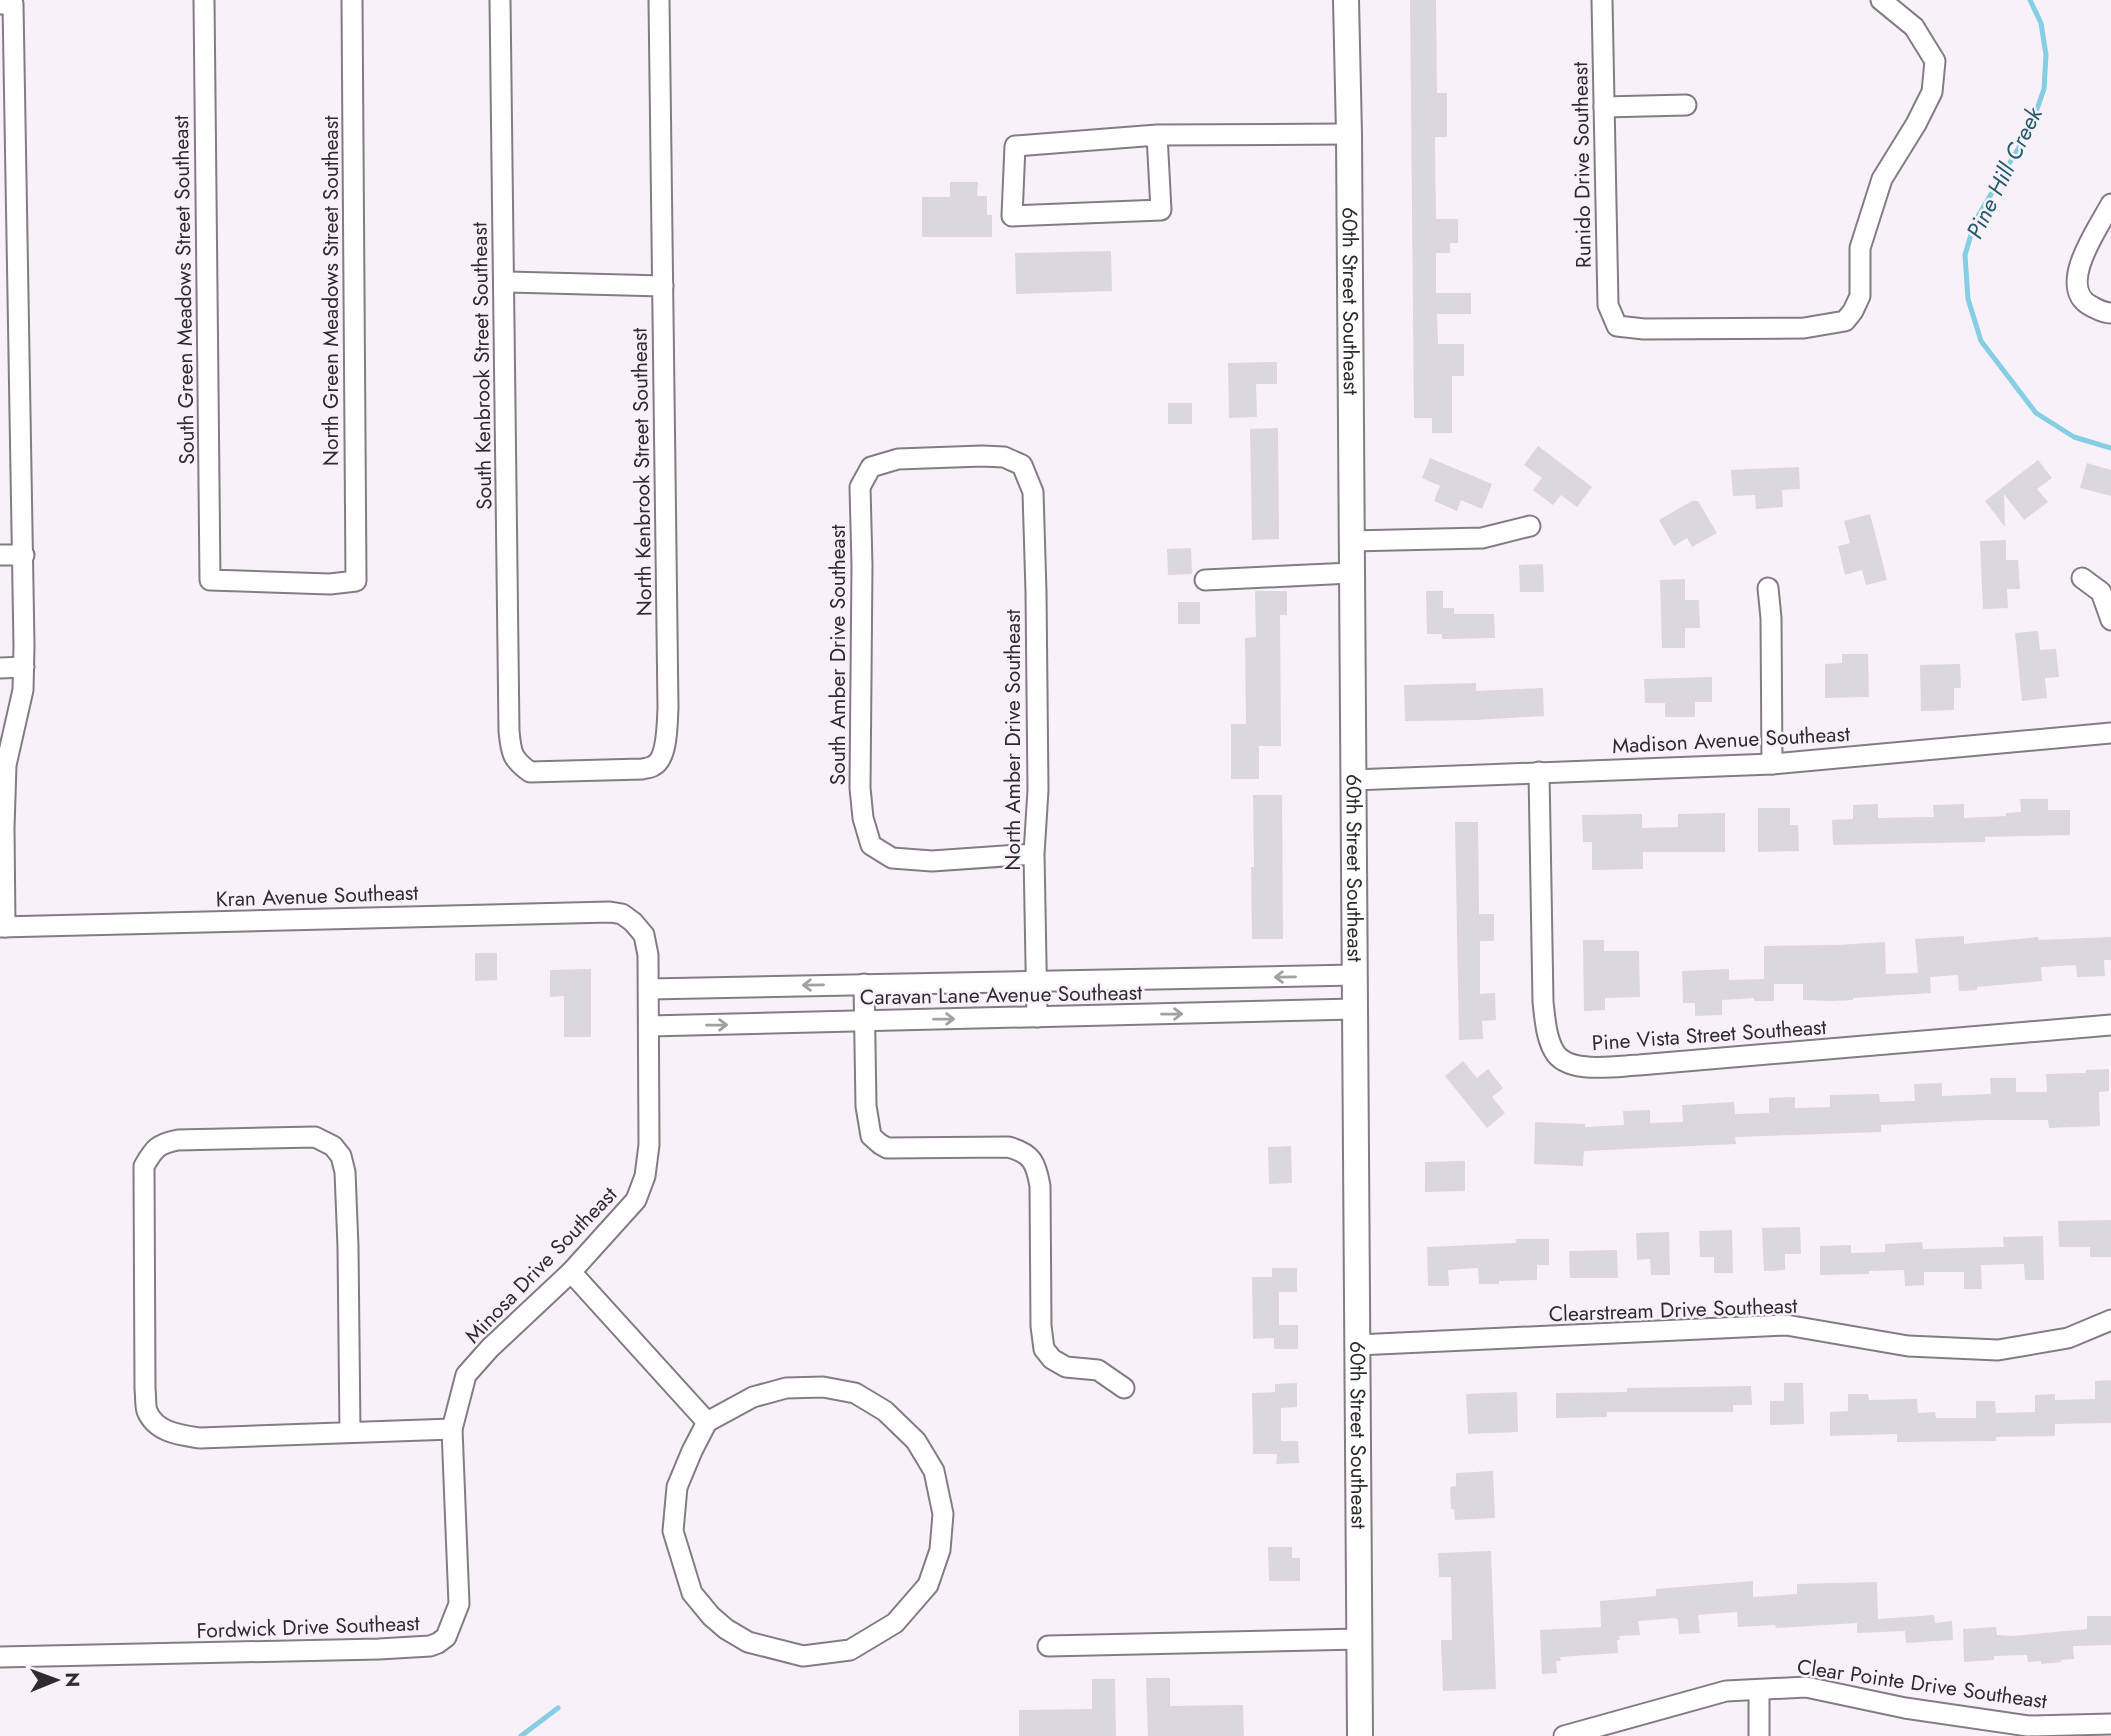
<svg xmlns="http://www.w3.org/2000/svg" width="2111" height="1736" font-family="Jost,sans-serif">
<rect width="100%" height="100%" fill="#f9f1fa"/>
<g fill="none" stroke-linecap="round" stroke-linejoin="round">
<g stroke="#85cee3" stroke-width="5">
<path d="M2030,0l11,23 5,32 -2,34 -14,40 -55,92 -10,34 3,44 13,42 55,72 38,24 37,11"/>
<path d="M521,1736l37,-28"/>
</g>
</g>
<g fill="#dcd6df">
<path d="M1410,0h26l1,93h10v44h-12l1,82h22v24h-8v10h-14v40h35v21h-34l1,30h26v32h-12v57h-20v-15h-18z"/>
<path d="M950,182h28l-1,14h10v19h5v22h-70v-40h28z"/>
<path d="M1111,251l1,40 -96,3 -1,-41z"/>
<path d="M1277,362v22h-21l1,33 -28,1 -1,-55z"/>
<rect x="1168" y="403" width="24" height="21"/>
<path d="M1278,428l1,111 -27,1 -2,-111z"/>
<path d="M1538,446l54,41 -15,20 -16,-12 -8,10 -20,-15 9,-12 -18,-13z"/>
<path d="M1430,458l62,26 -10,25 -21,-9 -4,11 -23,-10 6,-15 -18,-8z"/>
<path d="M2038,460l14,18 -15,11 11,13 -24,18 -20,-26 1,33 -20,-26z"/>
<path d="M2087,463l24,7v26l-31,-8z"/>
<path d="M1799,467l1,22 -18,1 1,17 -27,2 -1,-14 -22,1 -2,-26z"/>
<path d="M1692,501h6l19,32 -25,14 -5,-9 -13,8 -15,-26z"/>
<path d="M1870,514l17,66 -21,5 -4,-15 -17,5 -7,-29 12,-3 -6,-22z"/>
<path d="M2006,540v20h12l2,29h-13l1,19 -25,1 -3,-68z"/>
<path d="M1191,548l1,26 -24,1 -1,-26z"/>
<path d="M1543,564l1,28h-24l-1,-27z"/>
<path d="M1685,579v21h14l1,28h-15v20h-23l-2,-68z"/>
<path d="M1255,591h32v24h-7l1,131h-22v33h-28v-55h15l-1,-86 11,-1z"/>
<path d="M1426,591h17v17h11v6h40l1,24 -53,1v-5h-15z"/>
<rect x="1178" y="602" width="22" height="22"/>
<path d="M2038,631l2,19 16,-1 3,28 -14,1 2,20 -25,3 -7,-68z"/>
<path d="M1842,654h26l1,43 -44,1v-34l17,-1z"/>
<path d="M1960,664l1,24h-7v22l-33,1 -1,-46z"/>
<path d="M1712,677v25h-17v15h-30v-14h-20l-1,-24z"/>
<path d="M1476,683v8l67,-3 1,28 -67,4 -72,1 -1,-36z"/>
<path d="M1253,795h29l1,144h-31l-1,-72h3z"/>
<path d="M2020,799h28v11h22v25l-85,2v5l-152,3 -1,-25 21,-1v-14l25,-1v14l56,-1 -1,-12 31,-1v14l42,-2v-3l15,-1z"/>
<path d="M1758,808h32v17h8l1,26 -41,1z"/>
<path d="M1725,813v39h-82v17l-51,1v-28h-9l-1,-27 60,-1v14l36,-1v-13z"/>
<path d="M1455,822h23l1,92h15v27h-14v53l15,-1 1,27 -14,1 1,18 -24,1z"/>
<path d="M1964,936v8l74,-7 1,3 72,-3v23h-7l1,16 -28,1 -1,-12 -35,2 1,14 -65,6v3l-18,1 -1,-16 -28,2 1,16 -78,5v2l-21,1 -29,-1v-16h-29v17h-20v-3l-32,2v15l-27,1v-13h-12l-1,-32 47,-2v11l35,-1v-33l74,-1 47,-3 1,32 32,-1 -3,-34z"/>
<path d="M1583,940h21v11h35l1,46 -35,1v12l-21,1z"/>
<path d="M475,953h22v27l-22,1z"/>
<path d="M591,969v68h-27v-41l-14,1v-27z"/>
<path d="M1463,1061l14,17 11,-9 15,19 -11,9 13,16 -18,15 -42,-52z"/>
<path d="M2109,1069v22l-10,1 1,34 -51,2 -1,-8h-64l-103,5v7l-146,5 1,7 -152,7 -1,15 -49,-2 1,-42 50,2v3l39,-2 -1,-14 27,-1v13l33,-1 -1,-17 52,-3 1,12 34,-1v-15l26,-1v11l35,-1v-12l49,-1 1,8 35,-1 -1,-17 28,-1v13l49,-2 -1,-16h26v14h31l-1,-18 40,-1v-3z"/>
<path d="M1291,1146l1,37 -23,1 -1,-37z"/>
<path d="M1465,1161v30l-40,1v-30z"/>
<path d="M2111,1220v37h-21v-10h-31l-1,-26z"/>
<path d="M1800,1227l1,27h-16v16l-21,1 -2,-43z"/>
<path d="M1732,1230l1,43h-19v-16h-14l-1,-26z"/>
<path d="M1669,1232l1,43h-19l-1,-16 -13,1 -1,-27z"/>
<path d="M2043,1236l1,44h-19l-1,-16 -43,1 1,24h-18v-17h-40v13l-19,1 -1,-16 -35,1v3l-49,1v-29l31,-1v8l34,-1v-8l37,-2 1,7 81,-2 -1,-10z"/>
<path d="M1516,1239h33v26h-12v15l-38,1v3h-20l-1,-16 -30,2 1,16h-21l-1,-39 89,-4z"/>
<path d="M1617,1250l1,28h-48l-1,-27z"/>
<path d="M1272,1268h25v24h-18v33h19v24h-24v-11l-21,1 -1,-62h20z"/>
<path d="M2111,1380v43l-56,1v12l-59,1v4l-99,1v-8l-67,2v-24l18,-1v-17h20l1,6 48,-1 1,14 17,-1 1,6h40v-17h19l1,12 39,-1v-17l20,-1v6l40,-1v-18z"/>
<path d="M1297,1383v24l-16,1v33h17l1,22 -23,1 1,-10h-24l-1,-61 23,-1v-8z"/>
<path d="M1784,1383h19l1,41 -34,1v-24h14z"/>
<path d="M1751,1386l1,19h-19v7h-126v5l-51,1v-25l71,-1v-4z"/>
<path d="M1517,1392l1,40 -50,2 -2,-40z"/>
<path d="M1493,1471l2,47 -40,2 -1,-11h-3l-1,-22 6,-1v-13z"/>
<path d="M1268,1547h24v11h8v23h-31z"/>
<path d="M1491,1551l5,138 -53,2 -2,-51h11l-1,-63h-12l-1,-24z"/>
<path d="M1753,1581v16l44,-3v-10l80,-2 1,37 56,-4 1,8 17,-2 1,19 -47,3 -1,-12 -48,2v-10l-81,5 -1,-3 -37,2 -1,-15 -39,3 2,18 -21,1 -1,-14 -3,-2 -37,3 2,14 -21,1 1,4h-3l1,13 -58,4 1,4h-5l1,12 -15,1 -2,-44 61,-3 -1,-26 56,-5v-7z"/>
<path d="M2087,1616h24v29l-38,1 1,13 -13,1v2l-20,2v-3l-13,1 -1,-7 -33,1v4l-30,2 -1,-33 33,-2 1,8 16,1 74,-7z"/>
<path d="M1146,1678h24v28l73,-1 1,31h-96z"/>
<path d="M1092,1679h23l1,57h-97v-26l73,-1z"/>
</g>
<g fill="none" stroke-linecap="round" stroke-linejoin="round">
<g stroke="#837c84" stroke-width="23">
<g id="minor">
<path d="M204,0l6,580 120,4 26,-3 -4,-581"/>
<path d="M500,0l9,731c2,22 3,28 21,41l112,-3c4,-1 8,-1 11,-3 15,-7 14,-43 15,-58l-9,-708"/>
<path d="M1602,0l6,305 9,21 27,3 160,-1 41,-7 8,-10 7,-15v-48l22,-69 34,-55 16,-32 3,-31 -21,-34 -33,-27"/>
<path d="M0,4h13l11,642 -1,44 -17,75 -2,63 1,99"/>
<path d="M1604,107l82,-2"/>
<path d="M1157,135l4,75 -149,6 3,-70 142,-11 192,-1"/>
<path d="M2111,204c-12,23 -56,83 -20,102 6,3 12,7 20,7"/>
<path d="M504,282l159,4"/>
<path d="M1351,541l131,-3 48,-12"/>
<path d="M0,555h24"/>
<path d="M2082,578l19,14 10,28"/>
<path d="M1205,580l146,-7"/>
<path d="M1768,588l3,30 1,146"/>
<path d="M0,668l24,-1"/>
<path d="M1539,772l4,230c2,17 3,35 11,49 13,24 62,15 85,14l472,-40"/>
<path d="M1352,780l420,-16 339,-31"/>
<path d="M1034,854l-102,7 -40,-3 -21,-13 -8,-27 -3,-30 2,-223 -2,-78 11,-20 27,-8 84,-3 22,1 18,8 11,27 3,100 2,198 -4,64 3,163"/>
<path d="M0,927l610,-15 12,2 11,8 11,13 4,20 1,190 -4,31 -9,24 -65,72 -81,76 -24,27 -14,54 7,175 -13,33 -8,6 -8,3 -51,3 -379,8"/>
<path d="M864,984l2,122 5,30 9,8 7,4 121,-1c24,6 28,16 32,39l1,140 3,23 8,10 14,8 32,3 26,18"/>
<path d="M649,989l705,-14"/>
<path d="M649,1026l705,-17"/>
<path d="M571,1272l136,150"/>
<path d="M1357,1345l429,-20 122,21 90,4 70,-12 43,-18"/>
<path d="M823,1387l32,6 30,18 31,30 18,30 9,43 -3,36 -12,35 -33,38 -45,27 -47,6 -55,-14 -22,-13 -15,-13 -19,-23 -19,-62 4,-44 15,-36 15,-29 46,-25 33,-9z"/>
<path d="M350,1432l-2,-185 -3,-75 -4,-16 -8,-10 -18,-9 -137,3c-21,4 -24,9 -34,26l1,223c1,7 0,16 2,22 9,22 34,24 53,27l252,-9"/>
<path d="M1048,1646l311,-7"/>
<path d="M1759,1690v46"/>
<path d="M1564,1736l162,-45 80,-4 99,21 123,18 83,-2"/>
</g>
</g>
<g stroke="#837c84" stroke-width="28">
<g id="major">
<path id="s1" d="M1346,0l3,134 11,1602"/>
</g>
</g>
<use href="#minor" stroke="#fff" stroke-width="19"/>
<use href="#major" stroke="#fff" stroke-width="24"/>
</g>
<defs><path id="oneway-shaft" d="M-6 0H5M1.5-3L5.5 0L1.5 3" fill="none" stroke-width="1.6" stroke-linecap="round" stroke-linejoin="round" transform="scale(1.75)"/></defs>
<g stroke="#a1a0a2">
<use href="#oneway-shaft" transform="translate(1285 977) rotate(179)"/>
<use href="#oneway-shaft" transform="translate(813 985) rotate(179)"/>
<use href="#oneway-shaft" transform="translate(1172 1014) rotate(-1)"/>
<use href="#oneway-shaft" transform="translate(944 1019) rotate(-1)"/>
<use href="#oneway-shaft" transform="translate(717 1025) rotate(-1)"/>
</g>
<g text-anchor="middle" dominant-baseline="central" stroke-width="5" stroke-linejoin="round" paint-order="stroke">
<g font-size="21" fill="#2f2c30" stroke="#f9f1fa">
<text transform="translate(1582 165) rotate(-91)">Runido Drive Southeast</text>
<text transform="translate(184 290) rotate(-91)">South Green Meadows Street Southeast</text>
<text transform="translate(331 291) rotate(-90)">North Green Meadows Street Southeast</text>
<text stroke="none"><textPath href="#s1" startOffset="301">60th Street Southeast</textPath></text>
<text transform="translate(482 366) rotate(-91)">South Kenbrook Street Southeast</text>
<text transform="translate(642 472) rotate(-91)">North Kenbrook Street Southeast</text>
<text transform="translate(838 655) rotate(-90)">South Amber Drive Southeast</text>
<text transform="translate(1013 740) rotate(-90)">North Amber Drive Southeast</text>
<text transform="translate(1731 740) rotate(-3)">Madison Avenue Southeast</text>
<text stroke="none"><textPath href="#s1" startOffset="868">60th Street Southeast</textPath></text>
<text transform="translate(317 896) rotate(-2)">Kran Avenue Southeast</text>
<text transform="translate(1001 995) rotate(-1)">Caravan Lane Avenue Southeast</text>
<text transform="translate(1709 1035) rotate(-4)">Pine Vista Street Southeast</text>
<text transform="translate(541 1265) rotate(-46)">Minosa Drive Southeast</text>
<text transform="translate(1673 1310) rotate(-2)">Clearstream Drive Southeast</text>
<text stroke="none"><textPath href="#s1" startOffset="1435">60th Street Southeast</textPath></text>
<text transform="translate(308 1627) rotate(-2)">Fordwick Drive Southeast</text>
<text transform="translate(1922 1684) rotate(8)">Clear Pointe Drive Southeast</text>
</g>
<g font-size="23" font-style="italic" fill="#225d6c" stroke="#f9f1fa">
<text transform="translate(2004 173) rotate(-64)">Pine Hill Creek</text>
</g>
</g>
<g transform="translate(56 1680) rotate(89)" stroke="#f9f1fa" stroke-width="5" paint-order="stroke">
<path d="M0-5L12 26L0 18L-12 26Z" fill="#2f2c30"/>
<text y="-10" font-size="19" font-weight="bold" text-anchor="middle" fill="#2f2c30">N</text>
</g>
</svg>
